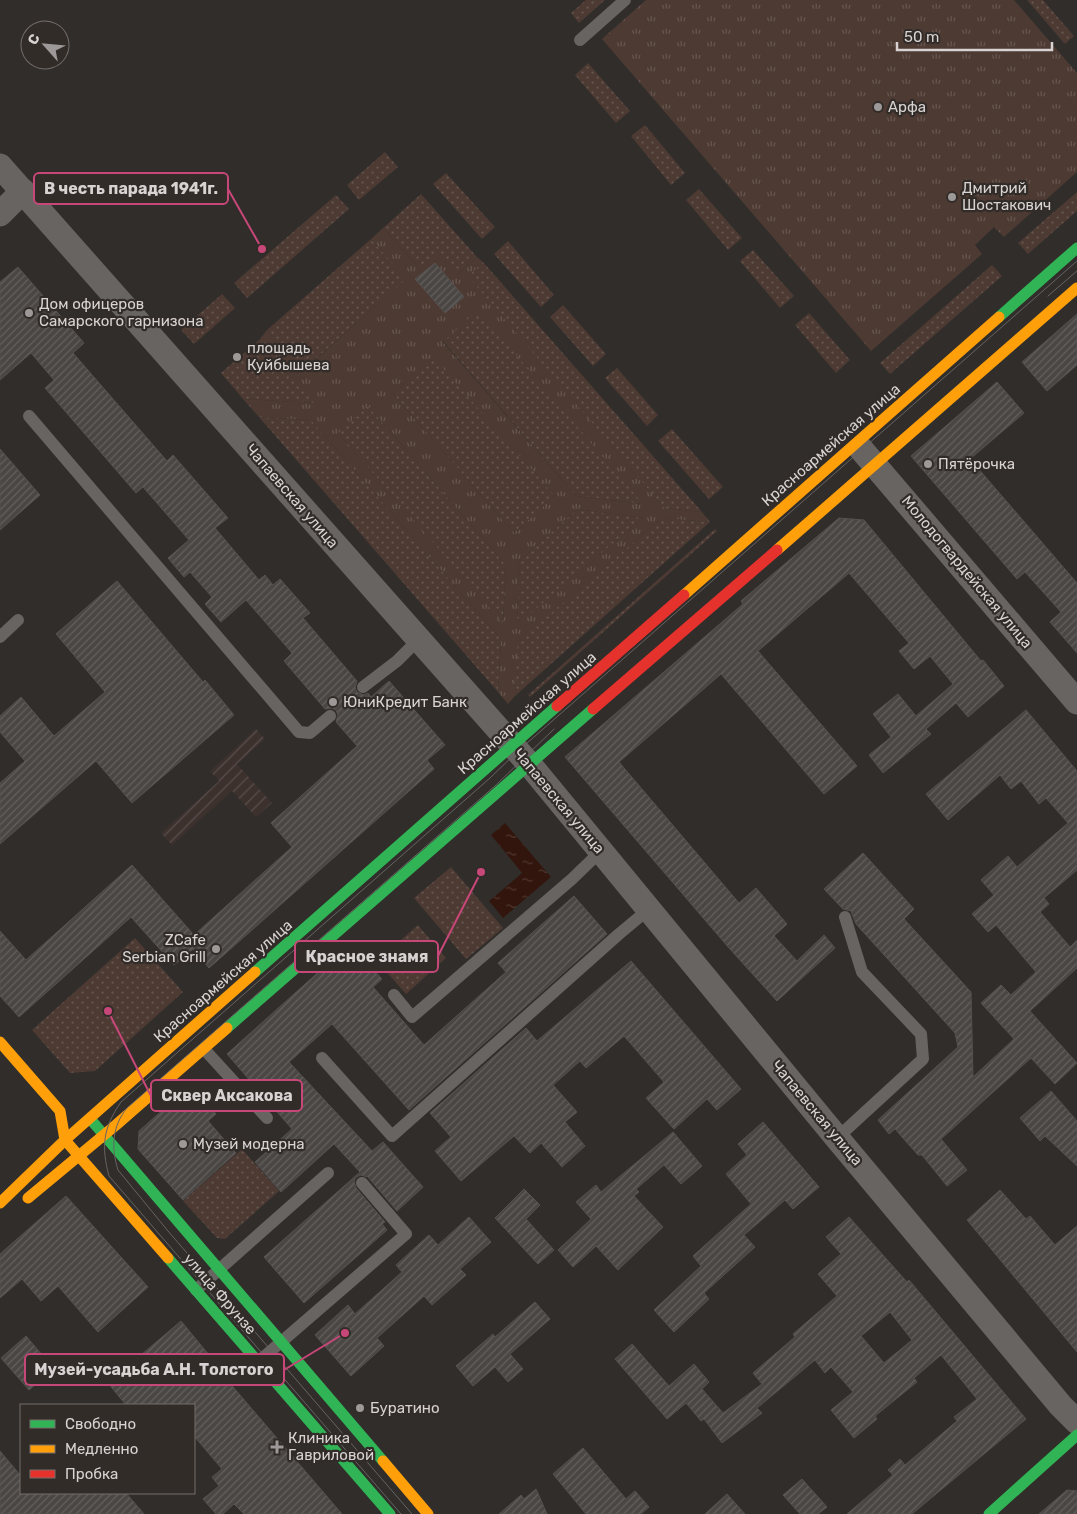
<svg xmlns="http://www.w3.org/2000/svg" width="1077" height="1514" font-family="Rubik,sans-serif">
<defs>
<pattern id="industrial-furrows" width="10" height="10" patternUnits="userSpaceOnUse" patternTransform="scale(1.25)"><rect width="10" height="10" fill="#3d312e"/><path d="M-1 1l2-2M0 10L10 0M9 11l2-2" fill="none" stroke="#584e4b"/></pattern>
<pattern id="grass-dots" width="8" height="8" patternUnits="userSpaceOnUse" patternTransform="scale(1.25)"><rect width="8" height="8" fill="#4d3a33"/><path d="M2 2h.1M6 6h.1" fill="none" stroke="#665650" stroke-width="1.8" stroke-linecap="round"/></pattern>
<pattern id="park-tufts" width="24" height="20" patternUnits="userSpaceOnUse" patternTransform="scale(1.25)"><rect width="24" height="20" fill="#4d3a33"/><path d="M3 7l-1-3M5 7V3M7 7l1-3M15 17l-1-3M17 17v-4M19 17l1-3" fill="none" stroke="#665650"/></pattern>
<pattern id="water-ripples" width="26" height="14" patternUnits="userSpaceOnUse" patternTransform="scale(1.25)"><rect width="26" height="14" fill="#32160d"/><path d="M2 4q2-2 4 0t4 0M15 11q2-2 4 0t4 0" fill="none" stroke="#4f372f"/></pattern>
<pattern id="building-hatch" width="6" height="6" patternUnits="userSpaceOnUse" patternTransform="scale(1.25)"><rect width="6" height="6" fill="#4a4644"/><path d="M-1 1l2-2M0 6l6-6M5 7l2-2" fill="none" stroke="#63605e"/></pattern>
</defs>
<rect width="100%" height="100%" fill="#302d2b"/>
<path fill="url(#industrial-furrows)" d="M256,729l9,10 -28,25 35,39 -16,14 -24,-26 -60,54 -11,-12 58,-52 -9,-10z"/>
<g fill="url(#grass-dots)">
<path d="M586,0h19l-26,23 -8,-10z"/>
<path d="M1027,0h16l31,36 -9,8z"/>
<path d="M588,63l42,48 -14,12 -41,-48z"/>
<path d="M645,125l40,48 -14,12 -40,-49z"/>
<path d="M385,152l13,15 -39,33 -12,-15z"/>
<path d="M446,173l49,54 -13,12 -49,-55z"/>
<path d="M699,189l43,49 -14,12 -42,-50z"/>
<path d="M1077,192v19l-49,43 -10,-11z"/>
<path d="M421,194l56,63 -20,18 -38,-7 -36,-40z"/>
<path d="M336,195l13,14 -102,89 -13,-15z"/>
<path d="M371,239l36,40 -105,92 -35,-41z"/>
<path d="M508,241l46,54 -13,12 -47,-53z"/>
<path d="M753,250l41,46 -14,12 -40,-47z"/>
<path d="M483,262l219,250 -38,-4 -197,-232z"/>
<path d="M992,265l10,11 -112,98 -10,-11z"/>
<path d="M222,294l13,14 -41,36 -13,-14z"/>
<path d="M563,305l43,49 -13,12 -43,-49z"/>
<path d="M478,309l166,195 -68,-8 -133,-155z"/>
<path d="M809,313l41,47 -14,13 -41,-48z"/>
<path d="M260,339l55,64 -72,-4 -22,-26z"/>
<path d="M434,357l122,140 -42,36 -121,-139z"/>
<path d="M617,368l41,47 -11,11 -42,-48z"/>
<path d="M368,406l138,159 -3,59 -166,-192z"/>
<path d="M259,417l52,3 190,219 -3,53z"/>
<path d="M672,429l51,58 -14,12 -51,-58z"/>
<path d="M577,509l66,9 -126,108 2,-65z"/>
<path d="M662,518l48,4 -195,174 2,-55z"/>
<path d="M715,529l2,2 -187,166 -2,-2z"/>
<path d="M451,867l52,61 -37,31 -52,-61z"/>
<path d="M418,925l28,33 -40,36 -29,-33z"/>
<path d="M135,938l48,54 -88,79 -25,2 -38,-43z"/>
<path d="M242,1149l37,42 -54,48 -8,-1 -34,-37z"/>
</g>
<g fill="url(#park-tufts)" fill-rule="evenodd">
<path d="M646,0h368l63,73v99l-73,65 -10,-10 -19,18 7,9 -111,97 -269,-312z"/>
<path d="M383,228l36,40 17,-16 21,23 20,-18 6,5 -15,14 196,232 38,4 8,10 -48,-4 -144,123 -3,55 -7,8 -10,-12 3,-53 -190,-219 -52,-3 -16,-18 71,4 -54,-64 7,-9 36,41 103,-92 -35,-40zM478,310l165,194 -67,-8 -133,-154zM434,358l121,138 -41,37 -121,-139zM368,406l138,159 -3,58 -165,-190zM577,509l66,9 -126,107 2,-64z"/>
</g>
<path fill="url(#water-ripples)" d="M505,823l46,54 -48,41 -14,-17 33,-28 -31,-38z"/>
<g fill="url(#building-hatch)" stroke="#545150" fill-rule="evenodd">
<path d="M435,263l29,34 -19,16 -30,-34z"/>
<path d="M18,267l66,76 -11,10 94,108 6,-6 55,63 -13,10 44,52 6,-5 8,10 7,-6 30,34 -7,5 54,63 -2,7 2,4 7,3 4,-2 3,4 18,-16 56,64 -18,15 7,9 -225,199 -16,-19 -19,16 -43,-48 -112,100 -19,-21v-65l26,29 106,-95 62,70 98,-88 -21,-24 86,-77 -21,-24 2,-7 -2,-5 -4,-2 -7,1 -41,-48 8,-8 -46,-53 -25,22 -16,-18 7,-7 -22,-25 -6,5 -16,-19 21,-18 -46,-53 -7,6 -91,-105 9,-8 -23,-27 -31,27v-98z"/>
<path d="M1077,314v51l-30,26 -25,-29z"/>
<path d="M997,382l27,31 -54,46 107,124v70l-27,-31 11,-10 -36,-40 -8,7 -106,-123z"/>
<path d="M0,449l40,46 -40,35z"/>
<path d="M839,518l25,2 117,141 2,-1 21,26 -36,31 -12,-14 -30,26 5,5 -48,39 -14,-18 22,-18 -18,-23 25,-20 18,22 37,-32 -23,-28 -16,13 -15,-18 10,-8 -60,-70 -91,78 99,115 -33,28 -103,-120 -102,88 120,141 17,-15 31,36 -13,12 23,25 27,-26 11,13 -58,53 -48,-53 -164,-191 178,-153 -2,-3 13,-11z"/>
<path d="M117,581l86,101 2,-2 29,35 -102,88 -36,-42 -96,83v-61l25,-22 -25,-29v-16l21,-19 33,39 51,-44 -49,-58z"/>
<path d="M1026,710l51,61v99l-33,28 5,6 -9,8 30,35 7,-7v28l-47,43 47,52 -22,21 -24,-26 -90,81 26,31 -20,16 -25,-31h-4l-23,-26 -6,5 -11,-14 80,-73 -3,-14 -99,-109 -5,-13 -8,-2 -19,-20 39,-36 51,56 -10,10 67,73 2,85 41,-38 -33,-36 20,-18 10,10 25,-23 -40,-47 -8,7 -16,-18 22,-19 -13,-15 27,-24 9,11 51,-44 -22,-25 -7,6 -18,-23 -10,8 -11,-14 -52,45 -22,-26z"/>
<path d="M574,896l33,38 -198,176 -77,-86 -43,38 83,89 11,-9 40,45 -26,24 -29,-34 -7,-2 -5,2 -2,4 2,7 29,34 -3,2 5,6 -83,73 -40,-46 96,-85 -26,-28 -53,48 -26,-30 37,-33 -65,-75 115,-103 16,18 8,-7 16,17 -9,8 51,58 82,-73 -8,-9z"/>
<path d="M631,961l110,128 -24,21 -10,-11 -33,30 -28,-31 18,-16 -40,-46 -38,32 -6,-7 -27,24 24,27 -12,10 20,24 -23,21 -21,-24 -11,10 -16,-17 -53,45 -26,-30 16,-14 -21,-24 96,-85 11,13z"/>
<path d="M191,1085l25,29 -8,7 28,32 -53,47 -45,-51 1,-18z"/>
<path d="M1051,1091l26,30v45l-32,-30 -5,5 -20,-23z"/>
<path d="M763,1122l56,65 -26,22 -8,-9 -41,35 11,12 -51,46 5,6 -35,33 -20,-22 47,-44 -8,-10 58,-52 -25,-30 21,-19 -9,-11z"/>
<path d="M673,1132l29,34 -21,18 -17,-19 -28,24 3,3 -5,4 29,31 -45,43 -22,-24 -23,21 -15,-17 33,-31 -15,-17 20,-17 5,7z"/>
<path d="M524,1189l16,16 -14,14 28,31 -16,14 -43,-46z"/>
<path d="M1000,1190l26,29 4,-3 25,29 22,-19v126l-110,-132z"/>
<path d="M66,1196l82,91 -50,45 -40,-46 -17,15 -19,-22 -22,19v-44z"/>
<path d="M469,1217l22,25 -31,27 6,6 -34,30 -8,-9 -47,42 7,8 -33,30 -36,-41 33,-30 7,9 47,-42 -6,-7 33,-30 9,10z"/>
<path d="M849,1217l58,65 2,-2 117,139 -114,95h-65l46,-39 -5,-5 12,-11 5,6 52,-44 -3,-4 23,-18 -36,-44 -27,23 3,4 -42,34 2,3 -23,19 -23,-28 22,-18 -22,-25 -6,6 -10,-13 -58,48 5,5 -40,30 -18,-24 -3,2 -15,-18 -19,16 -52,-60 17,-15 37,42 25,-22 15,18 -7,7 21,24 39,-29 -9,-11 42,-36 -2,-3 44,-38 -19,-22 23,-20 -15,-17zM890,1312l22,28 -28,23 -23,-27z"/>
<path d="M535,1302l15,17 -40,35 13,15 -15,13 -13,-15 -22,19 -17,-20 37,-32 2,3z"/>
<path d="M181,1321l43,52 -2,1 120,140h-98l-10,-10 -11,10h-7l-13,-15 16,-13 -7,-9 10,-8 -28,-33v-31h-68l-18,-22z"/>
<path d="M26,1336l28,33 -25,21 -28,-32z"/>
<path d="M583,1448l43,51 9,-8 14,16 -8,7h-55l-33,-40z"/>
<path d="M0,1451l21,25v17h105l18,21h-144z"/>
<path d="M802,1479l25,28 -9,7h-18l-17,-19z"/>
<path d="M536,1489l11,25h-48l22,-19 3,4z"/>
<path d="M1067,1490l10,1v23h-38z"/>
<path d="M727,1494l18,20h-40z"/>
</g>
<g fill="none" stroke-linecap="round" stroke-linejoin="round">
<g stroke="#676462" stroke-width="12">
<path d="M580,40l45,-40"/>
<path d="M29,416l270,316 11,1 20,-17"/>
<path d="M0,637l18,-17"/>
<path d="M363,687l34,-26 22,-22"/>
<path d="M394,995l18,22 160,-138 29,-28"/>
<path d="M204,1049l63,69"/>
<path d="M322,1058l70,78 227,-202 30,-25"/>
<path d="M837,1138l86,-79 -2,-25 -59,-62 -17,-55"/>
<path d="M196,1290l132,-117"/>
<path d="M258,1362l148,-128 -44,-51"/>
</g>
<g stroke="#676462" stroke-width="25">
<path d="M0,166l530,599 307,373 224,268 16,16"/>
<path d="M0,214l23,-23"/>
<path d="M861,449l216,253"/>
</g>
<g stroke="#30b455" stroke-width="11">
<path d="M999,317l78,-69"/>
<path d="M255,972l302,-266"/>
<path d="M227,1028l366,-319"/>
<path d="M92,1121l291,340"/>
<path d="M168,1258l222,256"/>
<path d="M989,1514l88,-79"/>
</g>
<g stroke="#ff9f0a" stroke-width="11">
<path d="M777,550l300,-262"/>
<path d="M684,595l315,-278"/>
<path d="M0,1042l60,69 5,29 103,118"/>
<path d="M28,1198l88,-73 111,-97"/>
<path d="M0,1203l65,-63 190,-168"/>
<path d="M383,1461l45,53"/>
</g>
<g stroke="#e5322d" stroke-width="11">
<path d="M557,706l127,-111"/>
<path d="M593,709l184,-159"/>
</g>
<g stroke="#666462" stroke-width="1">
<path d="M1048,296l29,-25"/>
<path d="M401,1514l-292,-338c-8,-30 -6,-48 12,-74l369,-324 28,-27 559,-490"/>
<path d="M412,1514l-244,-283 -50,-61c-7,-22 -6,-44 9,-62l369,-323 58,-56"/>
</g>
</g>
<g fill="#9d9998" stroke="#322c29" stroke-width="2">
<circle cx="878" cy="107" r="5"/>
<circle cx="952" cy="197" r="5"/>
<circle cx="29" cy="313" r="5"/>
<circle cx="237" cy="357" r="5"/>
<circle cx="928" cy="464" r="5"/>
<circle cx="333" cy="702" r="5"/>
<circle cx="216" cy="949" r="5"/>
<circle cx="183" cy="1144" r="5"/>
<circle cx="360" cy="1408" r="5"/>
<path d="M274.5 1439.5h5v5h5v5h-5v5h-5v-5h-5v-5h5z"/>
</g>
<g text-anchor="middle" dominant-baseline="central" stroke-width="4.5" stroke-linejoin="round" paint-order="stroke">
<g font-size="15" fill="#d8d3d2" stroke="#322c29" text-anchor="start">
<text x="888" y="107">Арфа</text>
<text x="962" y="188">Дмитрий<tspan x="962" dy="17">Шостакович</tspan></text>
<text x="39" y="304">Дом офицеров<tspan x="39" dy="17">Самарского гарнизона</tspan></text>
<text x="247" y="348">площадь<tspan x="247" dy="17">Куйбышева</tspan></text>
<text x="938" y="464">Пятёрочка</text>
<text x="343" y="702">ЮниКредит Банк</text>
<text x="206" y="940" text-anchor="end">ZCafe<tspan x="206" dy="17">Serbian Grill</tspan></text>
<text x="193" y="1144">Музей модерна</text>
<text x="370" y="1408">Буратино</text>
<text x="288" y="1438">Клиника<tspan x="288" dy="17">Гавриловой</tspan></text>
</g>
<g font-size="15" fill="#d8d3d2" stroke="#322c29">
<text transform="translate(831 445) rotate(-41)">Красноармейская улица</text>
<text transform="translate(292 496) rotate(49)">Чапаевская улица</text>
<text transform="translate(967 572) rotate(50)">Молодогвардейская улица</text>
<text transform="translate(527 713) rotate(-41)">Красноармейская улица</text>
<text transform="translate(559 801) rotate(50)">Чапаевская улица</text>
<text transform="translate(223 981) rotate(-41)">Красноармейская улица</text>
<text transform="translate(817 1113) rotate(50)">Чапаевская улица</text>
<text transform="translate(220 1294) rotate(49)">улица Фрунзе</text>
</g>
</g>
<path fill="none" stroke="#c84779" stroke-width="2" d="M262 249L228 189M481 872L438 956M108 1011L151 1096M345 1333L284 1370"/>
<g fill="#c84779" stroke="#322c29" stroke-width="2">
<circle cx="262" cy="249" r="5"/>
<circle cx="481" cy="872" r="5"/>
<circle cx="108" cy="1011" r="5"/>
<circle cx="345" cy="1333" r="5"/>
</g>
<g fill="#322c29" stroke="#c84779" stroke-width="2">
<rect x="34" y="173" width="194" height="31" rx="5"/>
<rect x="295" y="941" width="143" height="31" rx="5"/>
<rect x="151" y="1080" width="151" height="31" rx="5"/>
<rect x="25" y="1354" width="259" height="31" rx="5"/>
</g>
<g font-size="16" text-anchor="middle" font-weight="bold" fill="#d8d3d2">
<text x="131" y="194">В честь парада 1941г.</text>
<text x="367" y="962">Красное знамя</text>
<text x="227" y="1101">Сквер Аксакова</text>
<text x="154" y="1375">Музей-усадьба А.Н. Толстого</text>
</g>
<rect x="20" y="1404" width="175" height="90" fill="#322c29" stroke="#746f6d"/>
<rect x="30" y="1420" width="25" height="8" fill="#30b455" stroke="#746f6d"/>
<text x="65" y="1429" font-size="15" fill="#d8d3d2">Свободно</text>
<rect x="30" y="1445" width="25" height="8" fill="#ff9f0a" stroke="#746f6d"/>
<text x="65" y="1454" font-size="15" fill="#d8d3d2">Медленно</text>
<rect x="30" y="1470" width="25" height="8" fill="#e5322d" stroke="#746f6d"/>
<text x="65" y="1479" font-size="15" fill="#d8d3d2">Пробка</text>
<g transform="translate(45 45) rotate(297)"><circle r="24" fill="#322c29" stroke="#746f6d"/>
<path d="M0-4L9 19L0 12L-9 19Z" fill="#9d9998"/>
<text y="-8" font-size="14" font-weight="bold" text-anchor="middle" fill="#d8d3d2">С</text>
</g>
<path d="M897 42v8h155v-8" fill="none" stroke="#d8d3d2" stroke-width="2.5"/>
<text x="904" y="42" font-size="15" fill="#d8d3d2" stroke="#322c29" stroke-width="4" paint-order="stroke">50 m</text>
</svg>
